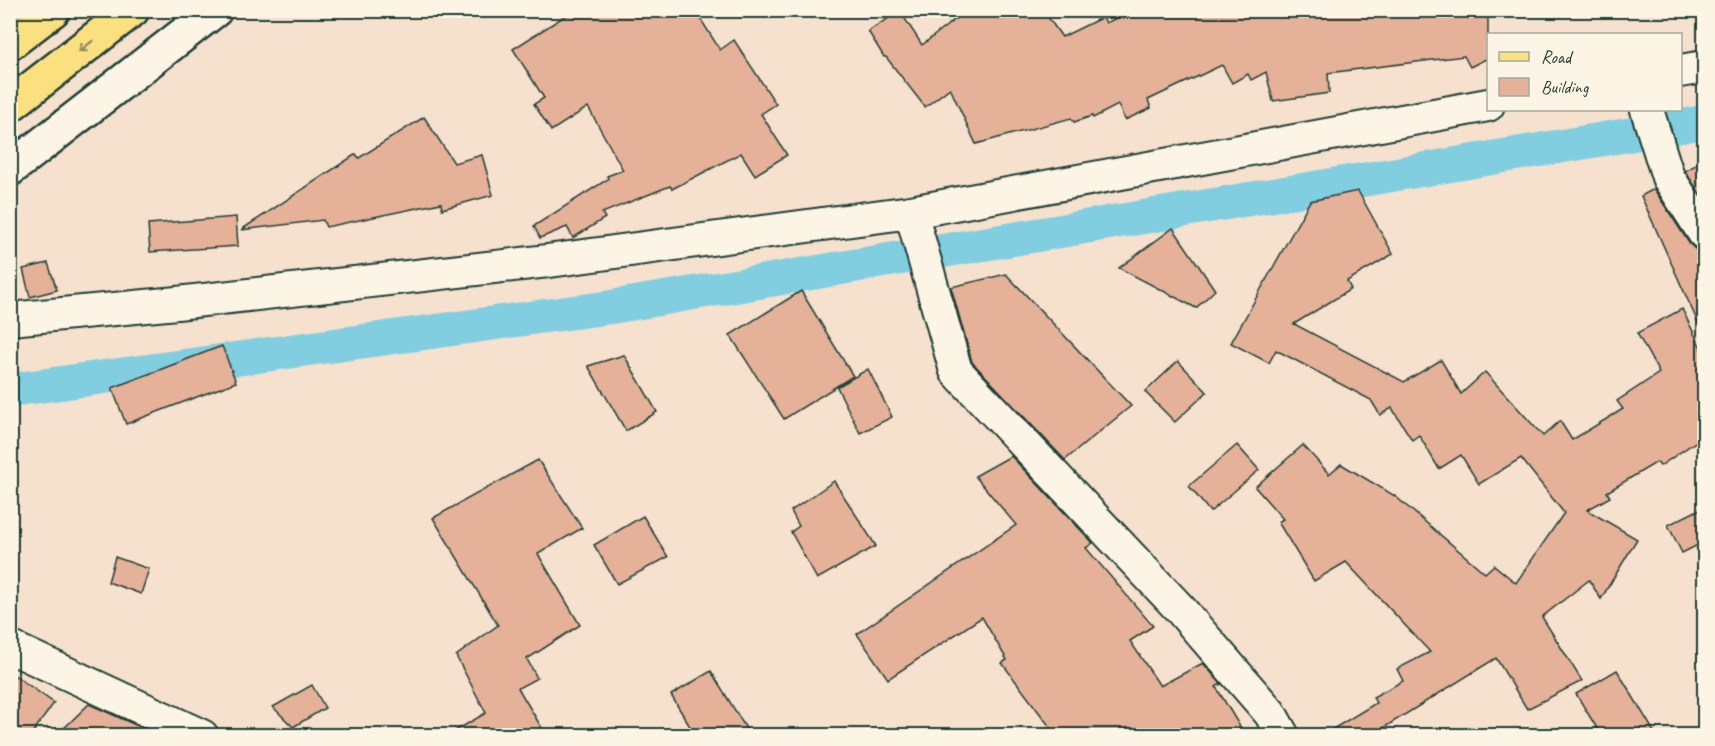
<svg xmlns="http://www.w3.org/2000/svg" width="1715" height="746" font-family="Caveat,sans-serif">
<rect width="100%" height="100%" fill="#f5e1ce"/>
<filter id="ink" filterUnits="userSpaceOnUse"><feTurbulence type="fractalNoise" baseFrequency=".0167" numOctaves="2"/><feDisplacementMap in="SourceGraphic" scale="12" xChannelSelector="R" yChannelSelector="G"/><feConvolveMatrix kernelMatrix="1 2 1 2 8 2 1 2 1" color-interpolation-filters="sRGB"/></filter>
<g filter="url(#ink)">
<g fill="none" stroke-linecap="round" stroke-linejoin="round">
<path stroke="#81cee0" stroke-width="34" d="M10,390l601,-83 1093,-185"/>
</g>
<g fill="#e5b198" stroke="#1f3d34" stroke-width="1.5">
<path d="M574,10h121l25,40 14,-10 42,64 -15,10 26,41 -32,20 -14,-22 -69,36 -2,-3 -68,27 3,5 -32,20 -6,-11 -27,11 -6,-12 74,-47 -1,-3 16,-6 -35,-63 -37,24 -17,-27 10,-6 -31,-49z"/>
<path d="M967,10h76l19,27 41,-20 3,6 27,-13h355v48l-18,9 -6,-11 -136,17 1,20 -56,8 -7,-29 -15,8 -3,-6 -16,9 -10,-18 -74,35 3,8 -26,12 -7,-15 -25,13 -1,-2 -18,6 -3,-4 -95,26 -26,-56 -25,19 -39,-50h-2l-16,-26 32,-20 22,34z"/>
<path d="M424,117l30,46 28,-8 11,40 -51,14 -1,-6 -115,24 -3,-7 -82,10 115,-76 3,4z"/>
<path d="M1704,160v40l-19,-29z"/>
<path d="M1654,189l35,54 6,6 9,2v85l-63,-140z"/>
<path d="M1358,191l35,63 -46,27 4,8 -57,35 110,58 37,-22 20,34 24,-22 58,64 17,-15 12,19 51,-31 -6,-8 42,-28 -22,-40 45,-24 22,45v82l-44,30 -3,-4 -50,30 3,5 -23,13 50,29 -36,60 -12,-19 -47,37 40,64 -55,28 -31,-51 -124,77h-49l53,-32 -3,-6 30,-16 -6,-12 33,-17 -84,-90 -32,19 -36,-59 5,-3 -28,-32 48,-42 26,29 12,-10 54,32 90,77 9,-8 22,18 48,-70 -43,-55 -42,26 -18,-29 -22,14 -20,-34 -7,5 -20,-32 -12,7 -9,-15 -95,-50 -7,13 -38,-20 79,-142z"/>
<path d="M236,217l2,29 -88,6 -2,-28z"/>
<path d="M1173,228l42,62 -19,18 -77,-40z"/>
<path d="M48,263l9,27 -27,7 -7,-28z"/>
<path d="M1006,274l125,132 -66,54 -93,-98 -21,-75z"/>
<path d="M801,291l52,85 -69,43 -54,-84z"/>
<path d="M222,346l14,36 -110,42 -14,-36z"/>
<path d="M624,355l33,57 -31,19 -38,-65z"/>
<path d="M1178,361l29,31 -32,30 -30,-30z"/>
<path d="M868,369l24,48 -32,16 -23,-46z"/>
<path d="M1237,445l22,25 -49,42 -21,-26z"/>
<path d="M1011,456l82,87 -7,5 67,78 -23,15 30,45 43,-23 18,21 -5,3 29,48h-189l-54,-72 5,-3 -25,-43 -94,62 -31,-45 159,-109 -41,-49z"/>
<path d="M538,460l44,68 -44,26 42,71 -53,34 10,19 -19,10 28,47h-98l38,-22 -30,-57 42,-31 -65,-107z"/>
<path d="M834,481l42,65 -59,33 -26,-47 8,-6 -8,-15z"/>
<path d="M1704,507v35l-22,11 -14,-28z"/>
<path d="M643,516l25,41 -51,27 -23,-39z"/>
<path d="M115,557l34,12 -8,25 -33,-12z"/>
<path d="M1617,670l39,65h-55l-25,-41z"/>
<path d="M711,671l39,64h-55l-24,-40z"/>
<path d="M10,672l44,31 -23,32h-21z"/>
<path d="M312,685l13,23 -32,19 -20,-20z"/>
<path d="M89,704l69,31h-101z"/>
</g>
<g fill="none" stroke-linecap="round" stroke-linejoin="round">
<g stroke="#1f3d34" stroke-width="36">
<g id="street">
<path d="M1680,71l24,-4"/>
<path d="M1647,110l21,67 36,56"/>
<path d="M911,212l45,159 224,238 90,104 13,23"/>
<path d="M10,319l167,-16 371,-42 363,-49 577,-107"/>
<path d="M10,647l192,89"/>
</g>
</g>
<g stroke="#1f3d34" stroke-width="38">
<path id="secondary" d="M10,169l205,-159"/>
</g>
<g stroke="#1f3d34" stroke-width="38">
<g id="primary">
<path d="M10,43l43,-33"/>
<path d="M10,105l122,-95"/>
</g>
</g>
<use href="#street" stroke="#fcf5e5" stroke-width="32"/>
<use href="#secondary" stroke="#fcf5e5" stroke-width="33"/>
<use href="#primary" stroke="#fbe080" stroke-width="33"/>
</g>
<defs><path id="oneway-shaft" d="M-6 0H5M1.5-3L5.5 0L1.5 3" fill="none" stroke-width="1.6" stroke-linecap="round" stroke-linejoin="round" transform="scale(1.5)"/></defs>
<use stroke="#8d8e5a" href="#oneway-shaft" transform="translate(86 46) rotate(142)"/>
</g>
<rect width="1715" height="746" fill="none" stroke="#fcf5e5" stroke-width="36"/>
<rect x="18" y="18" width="1679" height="710" fill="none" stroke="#1f3d34" stroke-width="2" filter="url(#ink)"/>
<rect x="1487" y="33" width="195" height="78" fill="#fcf5e5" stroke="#a4ab9e" stroke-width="1.5"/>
<rect x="1499" y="52" width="30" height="9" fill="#fbe080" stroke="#a4ab9e" stroke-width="1.5"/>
<text x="1541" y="63" font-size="18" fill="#1f3d34">Road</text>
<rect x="1499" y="78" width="30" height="18" fill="#e5b198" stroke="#a4ab9e" stroke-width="1.5"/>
<text x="1541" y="93" font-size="18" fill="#1f3d34">Building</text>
</svg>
